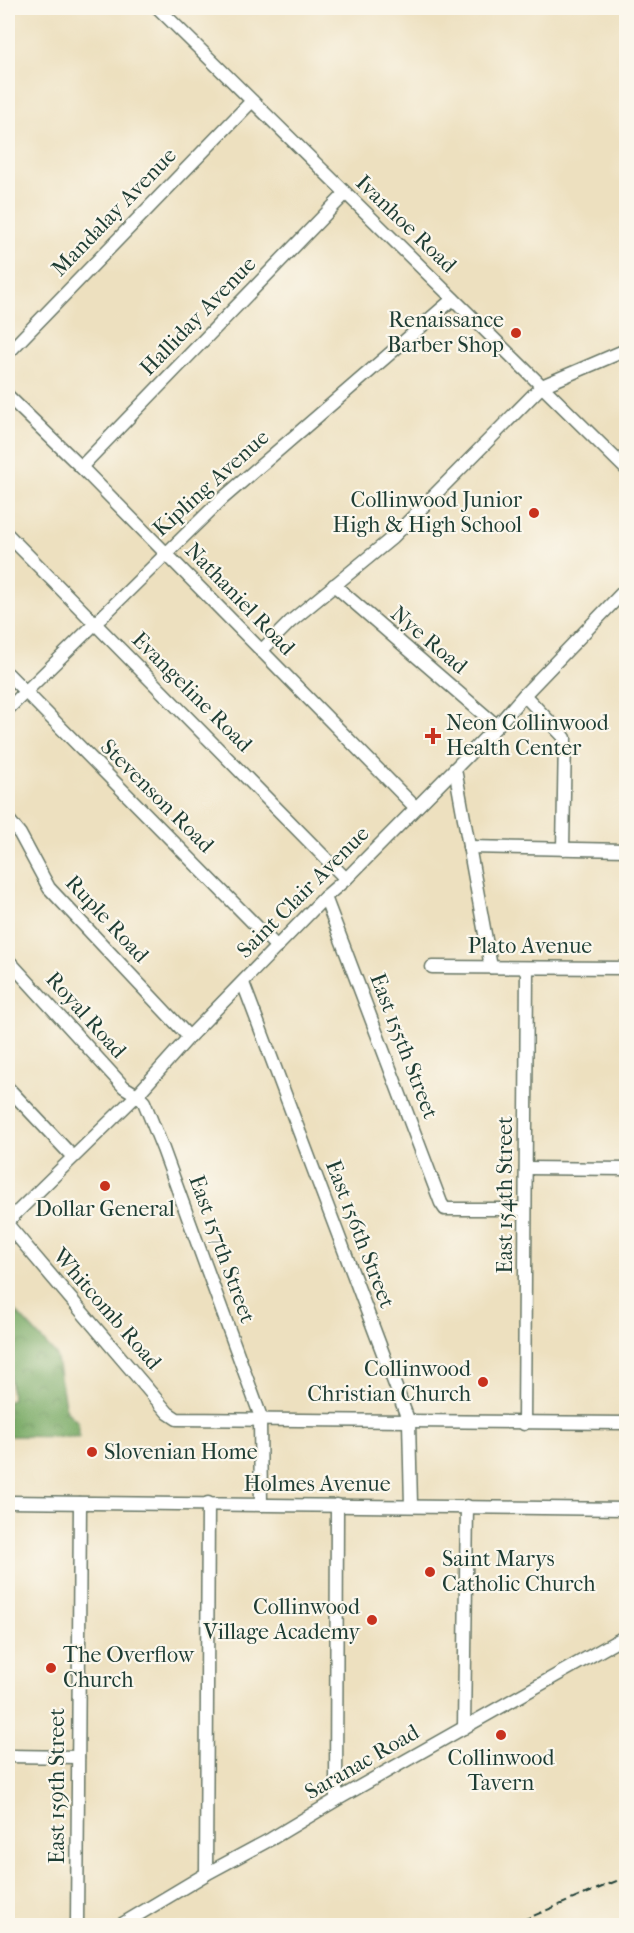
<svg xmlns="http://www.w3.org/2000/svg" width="634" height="1933" font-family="'IM FELL French Canon',serif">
<defs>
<pattern id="forest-crowns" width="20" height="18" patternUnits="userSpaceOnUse" patternTransform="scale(1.5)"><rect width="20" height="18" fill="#77a964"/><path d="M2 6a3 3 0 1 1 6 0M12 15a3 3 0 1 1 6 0" fill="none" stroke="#618b53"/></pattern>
</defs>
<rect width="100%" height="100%" fill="#fbf7ec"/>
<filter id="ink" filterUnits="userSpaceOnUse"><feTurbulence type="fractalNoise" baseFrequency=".0167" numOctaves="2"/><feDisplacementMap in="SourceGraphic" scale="12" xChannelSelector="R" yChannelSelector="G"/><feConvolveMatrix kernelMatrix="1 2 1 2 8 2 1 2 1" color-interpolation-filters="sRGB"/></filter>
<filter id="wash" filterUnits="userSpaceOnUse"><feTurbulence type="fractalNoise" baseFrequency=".008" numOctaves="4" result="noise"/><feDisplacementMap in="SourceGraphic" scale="24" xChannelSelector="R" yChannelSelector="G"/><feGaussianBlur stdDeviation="1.35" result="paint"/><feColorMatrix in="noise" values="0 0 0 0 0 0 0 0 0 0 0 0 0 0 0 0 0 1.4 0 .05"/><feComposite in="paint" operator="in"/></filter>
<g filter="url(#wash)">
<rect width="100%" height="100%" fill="#ede0bf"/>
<path fill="url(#forest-crowns)" stroke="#4b734c" stroke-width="1.5" d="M10,1305l46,50 10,56 12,11 1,15 -71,-1v-35l4,-1 -4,-51v-42z"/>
</g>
<g filter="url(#ink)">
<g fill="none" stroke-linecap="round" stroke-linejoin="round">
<g stroke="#677665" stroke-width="15">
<g id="minor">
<path d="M158,8l468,461"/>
<path d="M8,353l244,-252"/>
<path d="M8,396l73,71 334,340"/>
<path d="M81,467l264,-273"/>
<path d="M8,535l338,344"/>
<path d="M334,585l163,141"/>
<path d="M261,651l29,-29 102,-84 150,-152 84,-36"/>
<path d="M8,674l269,273"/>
<path d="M524,695l41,43 -2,111"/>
<path d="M8,709l214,-210 231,-200"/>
<path d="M455,769l36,198"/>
<path d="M8,819l12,15 29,54 140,149"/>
<path d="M469,847l157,3"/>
<path d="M325,897l116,306 4,6h80"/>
<path d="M8,960l116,127 13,8 7,7 19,47 99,271"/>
<path d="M432,967l194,1"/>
<path d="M243,983l166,439 2,83"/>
<path d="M8,1088l65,69"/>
<path d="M526,1168l100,1"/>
<path d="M8,1221l129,-126 52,-58 136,-140 21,-18 151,-153 27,-31 102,-106"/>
<path d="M8,1225l160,188 9,6 449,4"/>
<path d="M260,1420l1,85"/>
<path d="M524,1424l3,-456"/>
<path d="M8,1502l618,7"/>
<path d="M464,1728l3,-222"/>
<path d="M8,1756l70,1"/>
<path d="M336,1800l1,-295"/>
<path d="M206,1874l2,-371"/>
<path d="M77,1926l3,-423"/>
<path d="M119,1926l87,-52 65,-35 65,-39 290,-164"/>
</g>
</g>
<use href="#minor" stroke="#fff" stroke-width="12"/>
<path stroke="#1f3d34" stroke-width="2" stroke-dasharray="9 4.5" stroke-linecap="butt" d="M509,1926l117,-49"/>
</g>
</g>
<g fill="#c8321e" stroke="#fbf7ec" stroke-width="2">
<circle cx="516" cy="333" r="6"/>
<circle cx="534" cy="513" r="6"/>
<path d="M430 727h6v6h6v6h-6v6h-6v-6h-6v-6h6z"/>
<circle cx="105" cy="1186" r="6"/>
<circle cx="483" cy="1382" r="6"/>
<circle cx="92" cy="1452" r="6"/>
<circle cx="430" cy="1572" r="6"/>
<circle cx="372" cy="1620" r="6"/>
<circle cx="51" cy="1668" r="6"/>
<circle cx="501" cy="1735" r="6"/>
</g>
<g text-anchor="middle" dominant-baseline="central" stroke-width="4.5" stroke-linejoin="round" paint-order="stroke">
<g font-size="22" fill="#1f3d34" stroke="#fbf7ec">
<text transform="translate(114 212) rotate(-46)">Mandalay Avenue</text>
<text transform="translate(406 224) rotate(44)">Ivanhoe Road</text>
<text transform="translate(198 316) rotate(-46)">Halliday Avenue</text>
<text transform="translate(211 483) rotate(-42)">Kipling Avenue</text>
<text transform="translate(240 599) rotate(46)">Nathaniel Road</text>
<text transform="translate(429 640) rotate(40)">Nye Road</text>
<text transform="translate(192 692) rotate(45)">Evangeline Road</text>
<text transform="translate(157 796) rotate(45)">Stevenson Road</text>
<text transform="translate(303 892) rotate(-45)">Saint Clair Avenue</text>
<text transform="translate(107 919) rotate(47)">Ruple Road</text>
<text x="530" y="946">Plato Avenue</text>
<text transform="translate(86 1015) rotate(48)">Royal Road</text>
<text transform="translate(404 1046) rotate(69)">East 155th Street</text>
<text transform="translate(505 1195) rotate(-90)">East 154th Street</text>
<text transform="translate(360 1234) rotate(69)">East 156th Street</text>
<text transform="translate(222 1249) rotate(70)">East 157th Street</text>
<text transform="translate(107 1309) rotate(49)">Whitcomb Road</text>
<text x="317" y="1484">Holmes Avenue</text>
<text transform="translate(362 1762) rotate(-30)">Saranac Road</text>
<text transform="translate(57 1786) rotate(-90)">East 159th Street</text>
</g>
<g font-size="22" fill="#1f3d34" stroke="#fbf7ec" text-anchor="end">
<text x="504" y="320">Renaissance<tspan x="504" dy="25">Barber Shop</tspan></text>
<text x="522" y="500">Collinwood Junior<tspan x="522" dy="25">High &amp; High School</tspan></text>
<text x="446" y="723" text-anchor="start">Neon Collinwood<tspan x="446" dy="25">Health Center</tspan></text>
<text x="105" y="1209" text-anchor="middle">Dollar General</text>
<text x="471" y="1369">Collinwood<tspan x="471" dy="25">Christian Church</tspan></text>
<text x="104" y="1452" text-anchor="start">Slovenian Home</text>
<text x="442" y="1559" text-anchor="start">Saint Marys<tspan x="442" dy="25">Catholic Church</tspan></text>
<text x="360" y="1607">Collinwood<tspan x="360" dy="25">Village Academy</tspan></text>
<text x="63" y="1655" text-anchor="start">The Overflow<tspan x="63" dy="25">Church</tspan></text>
<text x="501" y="1758" text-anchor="middle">Collinwood<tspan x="501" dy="25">Tavern</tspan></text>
</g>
</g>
<rect width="634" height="1933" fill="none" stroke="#fbf7ec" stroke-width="30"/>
</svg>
